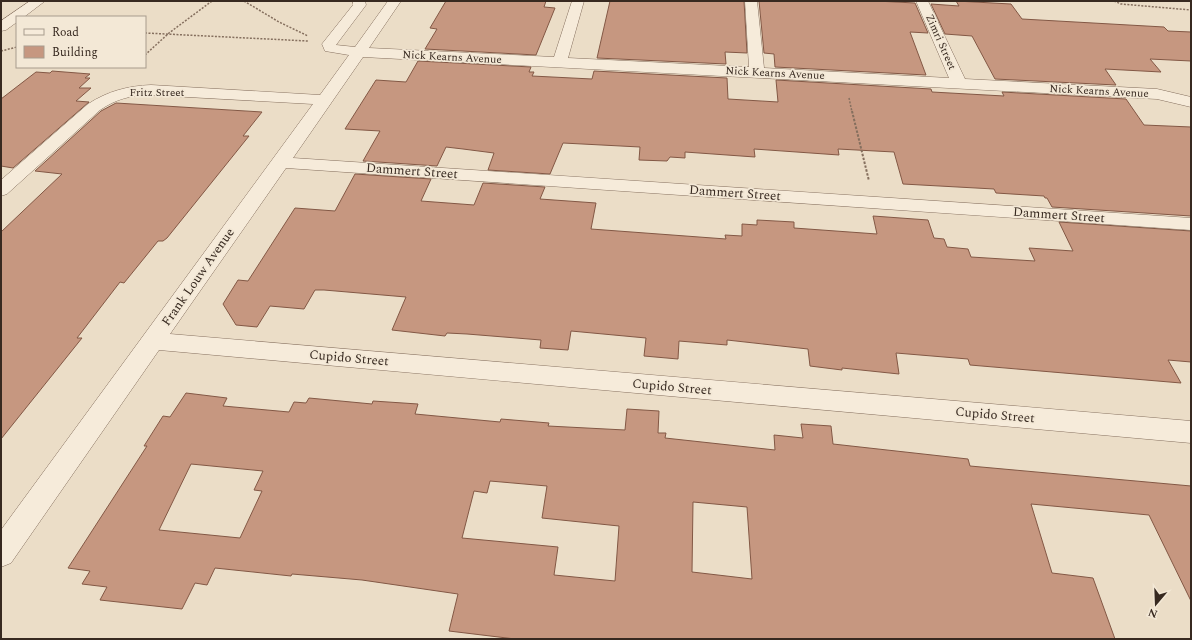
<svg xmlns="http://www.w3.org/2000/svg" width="1192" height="640" font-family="Spectral,serif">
<rect width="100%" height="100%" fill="#ebddc7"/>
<g fill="#c69780" stroke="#835845" fill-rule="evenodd">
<path d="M446,1h100l-2,6 11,1 -19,47 -111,-6 12,-20 -7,-1z"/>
<path d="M610,1h134l3,52 -22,-1 1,12 -129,-6z"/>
<path d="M759,1h117l39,2 13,30 -18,-1 16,43 -151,-8 -1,-13 -10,-1z"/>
<path d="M956,1l55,3 11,15 142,8 4,4 23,1v29l-41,-2 11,13 -56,-3 11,16 -121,-6 -23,-43 -27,-2 -14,-30 28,2z"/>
<path d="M418,61l113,6 -2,5h5l-2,4 60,3 2,-8 133,7 1,21 50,3 -2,-22 155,9 1,3 72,4 -2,-4 124,7 18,26 47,2v89l-139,-9 -5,-9h-2l-1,-2 -48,-3 -2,-4 -91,-5 -9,-32 -56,-3 1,6 -85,-6 1,8 -70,-5v6l-15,-1 -3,4 -28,-1 1,-13 -77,-4 -13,31 -62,-4 6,-17 -31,-4 -17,-2 -9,19 -74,-5 17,-30 -35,-2 31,-49 30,2z"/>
<path d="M52,71l38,3 -5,4h5l-11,10h12l-15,13 13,1 -76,66 -12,-2v-67l35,-27 14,1z"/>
<path d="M116,103l146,9 -19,24h6l-82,102 -4,3h-5l-34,42 -4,-1 -43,56h5l-81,101v-207l61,-58 -27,-3 66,-60z"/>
<path d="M355,174l76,5 -10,22 53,4 9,-22 62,4 -5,12 56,4 -5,26 135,10 -1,-4 17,1v-12l15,1v-5l37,2v6l83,6 -4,-18 55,4 6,18 10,1 3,8 21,2 3,8 64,4 -6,-13 44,3 -14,-29 132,9v131l-23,-2 13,23 -211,-18 -2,-6 -72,-6 3,21 -57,-6v2l-32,-4 -2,-17 -81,-9v5l-48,-4 -1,18 -34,-3 2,-18 -75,-7 -3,19 -28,-2 1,-8 -74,-6 -20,-1 -2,3 -53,-6 14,-33 -82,-7h-9l-11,19 -34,-3 -13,21 -21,-2 -13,-21 15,-24 10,1 47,-73 40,3z"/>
<path d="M186,393l41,5 -4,8 66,6 5,-10 12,1 3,-5 63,6 1,-3 45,3 -3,10 85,8 1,-3 48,4 -1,3 77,4 2,-21 32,2 -1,22h8l-1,5 110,12 -1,-15 29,3 -2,-14 30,2 2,18 135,15 2,7 221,20v115l-42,-86 -118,-11 21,69 41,5 22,61h-600l-66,-8 9,-37 -96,-14 -70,-6 -1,2 -76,-8 -8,17 -12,-2 -13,26 -82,-9 7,-13 -25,-3 8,-13 -22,-3 79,-122h-3l19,-30 7,1zM191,464l72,7 -9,19 8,1 -22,47 -81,-8zM490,481l57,5 -5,32 77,8 -4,55 -61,-6 4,-28 -96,-9 12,-47 13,2zM693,502l54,5 5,72 -60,-7z"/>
</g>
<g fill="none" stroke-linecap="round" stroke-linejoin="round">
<g stroke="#856f5e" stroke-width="1">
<g id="minor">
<path d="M30,1h15l-21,16h-7v5l-11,8 -5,1v-10z"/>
<path d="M353,1h12l1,4 -30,40 19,2 33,-46h13l-32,47 185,9 18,-56h12l-16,57 181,9 -4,-66h12l7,67 185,10 -33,-77h12l37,78 192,10 34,8v10l-34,-8 -794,-42 -70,101 898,60v12l-905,-62 -116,166 1021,87v22l-1032,-93 -148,213 -10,4v-37l312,-426 -162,-9c-20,0 -35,4 -51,15l-93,84 -6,2v-16l87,-76c20,-13 40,-18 63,-19l169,10 29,-40 -24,-4 -3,-7 31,-39z"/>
</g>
</g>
<g stroke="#856f5e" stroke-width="1.5" stroke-dasharray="2 1.5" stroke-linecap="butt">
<path d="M244,1l35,21 29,14"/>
<path d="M1114,1l7,3 70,6"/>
<path d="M145,33l163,8"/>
<path d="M1,51l16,-4"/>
<path d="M145,55l24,-22 43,-32"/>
<path d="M849,98l3,14"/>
</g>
<path stroke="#856f5e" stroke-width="2" stroke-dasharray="2.5 1.5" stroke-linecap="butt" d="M852,111l17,70"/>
<use href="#minor" fill="#f6ebda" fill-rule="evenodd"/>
</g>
<g text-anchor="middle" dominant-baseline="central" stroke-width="3.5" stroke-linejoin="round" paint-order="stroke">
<g font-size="11" fill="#372920" stroke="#f3e8d6">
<text transform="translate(941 42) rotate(66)">Zimri Street</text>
<text transform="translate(452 57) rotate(3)">Nick Kearns Avenue</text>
<text transform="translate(775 73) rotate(3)">Nick Kearns Avenue</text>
<text transform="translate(1099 91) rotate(3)">Nick Kearns Avenue</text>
<text x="157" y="92">Fritz Street</text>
</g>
<g font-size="13" fill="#372920" stroke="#f3e8d6">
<text transform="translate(412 171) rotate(4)">Dammert Street</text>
<text transform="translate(735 193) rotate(4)">Dammert Street</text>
<text transform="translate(1059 215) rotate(4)">Dammert Street</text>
<text transform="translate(198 277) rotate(-55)">Frank Louw Avenue</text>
<text transform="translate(349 358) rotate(5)">Cupido Street</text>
<text transform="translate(672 387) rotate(5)">Cupido Street</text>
<text transform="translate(995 415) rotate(5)">Cupido Street</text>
</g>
</g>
<rect width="1192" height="640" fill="none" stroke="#372920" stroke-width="4"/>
<rect x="16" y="16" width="130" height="52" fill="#f3e8d6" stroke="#a89c8d"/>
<rect x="24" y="29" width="20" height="6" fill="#f6ebda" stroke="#a89c8d"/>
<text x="52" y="36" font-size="12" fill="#372920">Road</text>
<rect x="24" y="46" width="20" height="12" fill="#c69780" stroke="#a89c8d"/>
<text x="52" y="56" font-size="12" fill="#372920">Building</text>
<g transform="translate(1156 604) rotate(199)" stroke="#f3e8d6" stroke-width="3" paint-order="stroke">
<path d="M0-3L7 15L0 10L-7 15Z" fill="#372920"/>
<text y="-6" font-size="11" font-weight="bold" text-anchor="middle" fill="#372920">N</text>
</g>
</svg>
